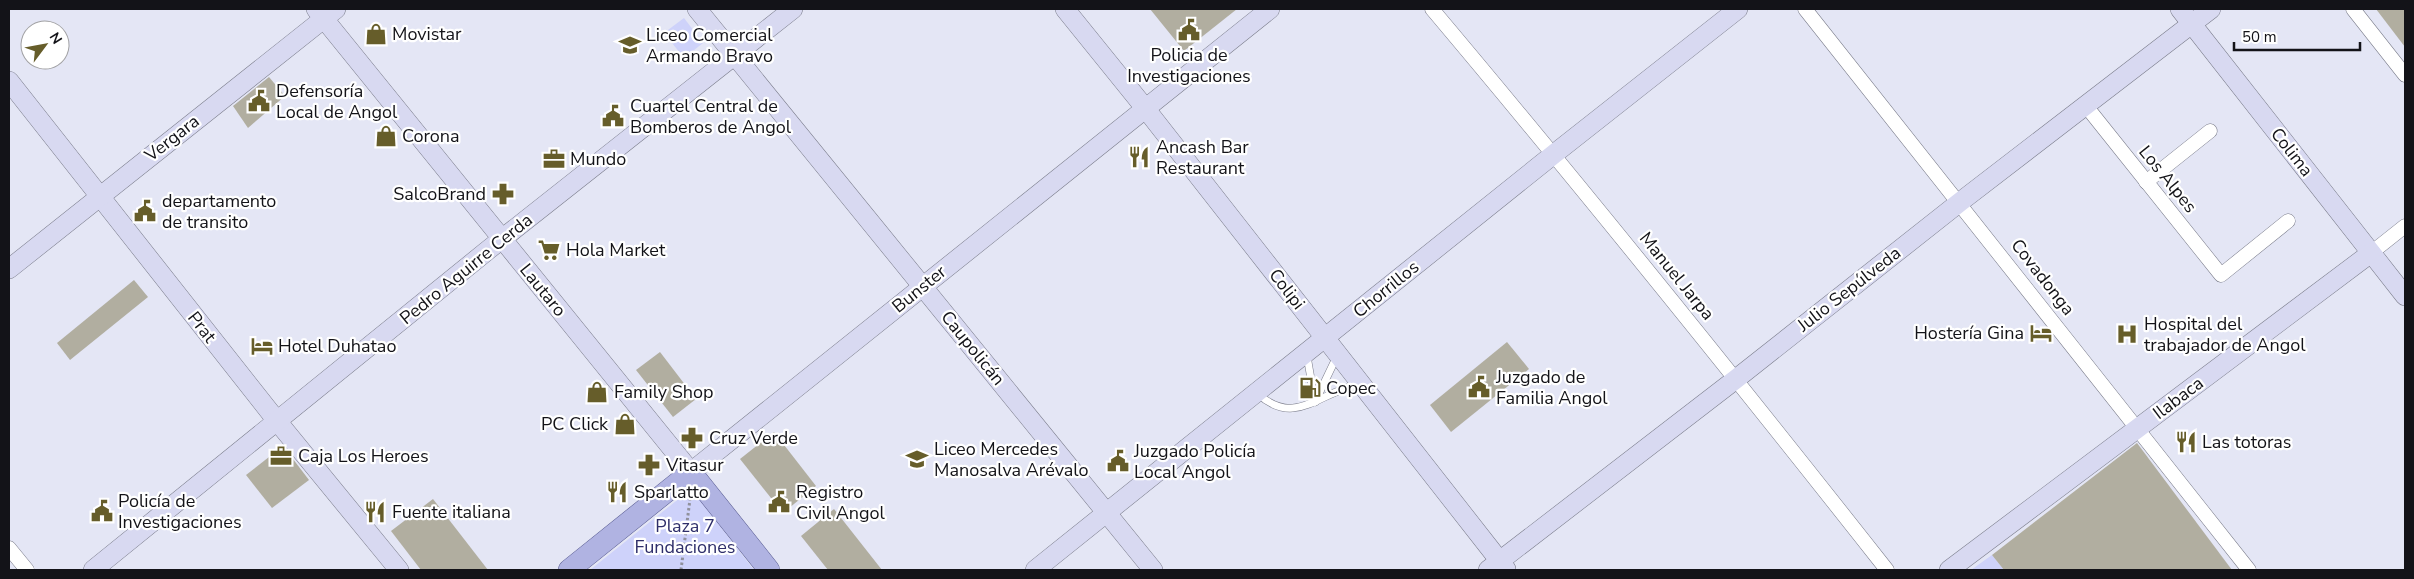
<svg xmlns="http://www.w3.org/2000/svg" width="2414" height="579" font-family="'Nunito Sans',sans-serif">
<rect width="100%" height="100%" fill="#e4e6f5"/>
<g fill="#ced2fa">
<path d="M684,18l19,25 -19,15 -20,-25z"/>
<path d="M691,489l63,81h-164z"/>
<path d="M1992,555l12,15h-33z"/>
</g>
<g fill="#b1aea0">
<path d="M1150,9h87l-53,42z"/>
<path d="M2376,9h29v38z"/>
<path d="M269,77l16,19 -37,32 -15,-22z"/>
<path d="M134,280l14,17 -78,63 -13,-17z"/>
<path d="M1507,342l22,27 -78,63 -21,-27z"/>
<path d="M660,352l36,47 -23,18 -37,-47z"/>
<path d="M774,432l42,54 -33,27 -43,-54z"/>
<path d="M2137,443l95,127h-228l-12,-15z"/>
<path d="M283,446l26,34 -37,28 -26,-33z"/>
<path d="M433,499l55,71h-67l-30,-39z"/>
<path d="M834,509l48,61h-54l-27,-34z"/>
</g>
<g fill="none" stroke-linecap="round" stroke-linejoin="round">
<g stroke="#7a7c8a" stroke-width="8">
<g id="lane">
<path d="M1307,356l8,46"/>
<path d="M1258,394c38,34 62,-3 100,-9"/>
<path d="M1315,402l22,-46"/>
</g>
</g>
<g stroke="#7a7c8a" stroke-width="15">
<g id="street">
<path d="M1432,9c155,184 306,372 455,561"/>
<path d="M1805,9l444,561"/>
<path d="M2353,9l52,66"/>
<path d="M2086,106l135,169 67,-54"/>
<path d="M2146,182l64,-51"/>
<path d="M2371,253l34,-27"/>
<path d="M9,548l18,22"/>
</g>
</g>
<g stroke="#7a7c8a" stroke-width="20">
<g id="secondary">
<path d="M316,9l375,463 579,-463"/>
<path d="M697,9l456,561"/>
<path d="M1065,9l80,99 361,461"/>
<path d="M2180,9l225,287"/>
<path d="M9,81l268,340 122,149"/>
<path d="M9,269l327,-260"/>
<path d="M93,570l395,-320 305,-241"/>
<path d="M1035,570l519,-416 184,-145"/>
<path d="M1488,570l248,-191 224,-177 251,-193"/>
<path d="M1949,570l422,-317"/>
</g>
</g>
<g stroke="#575a8f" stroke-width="22">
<path id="primary" d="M569,570l122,-98 78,98"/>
</g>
<path stroke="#90919c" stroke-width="3" stroke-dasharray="2.5 2.5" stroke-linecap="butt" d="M681,570l9,-71"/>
<use href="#lane" stroke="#fff" stroke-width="7"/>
<use href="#street" stroke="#fff" stroke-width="14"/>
<use href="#secondary" stroke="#d8d9f1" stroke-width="19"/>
<use href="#primary" stroke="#b0b3e2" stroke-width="21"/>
</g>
<defs>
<g id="civic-bare" transform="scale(1.725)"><path d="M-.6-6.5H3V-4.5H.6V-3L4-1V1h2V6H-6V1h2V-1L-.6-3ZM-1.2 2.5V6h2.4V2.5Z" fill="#665d2a" stroke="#fff" stroke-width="2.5" paint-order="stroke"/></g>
<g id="shop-bare" transform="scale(1.725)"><path d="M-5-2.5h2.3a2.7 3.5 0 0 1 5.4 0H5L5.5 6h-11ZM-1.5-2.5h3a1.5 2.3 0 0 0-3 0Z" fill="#665d2a" stroke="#fff" stroke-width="2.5" paint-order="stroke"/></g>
<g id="school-bare" transform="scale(1.725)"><path d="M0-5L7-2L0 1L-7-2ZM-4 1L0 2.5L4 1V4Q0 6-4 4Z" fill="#665d2a" stroke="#fff" stroke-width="2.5" paint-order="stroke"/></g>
<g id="restaurant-bare" transform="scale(1.725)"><path d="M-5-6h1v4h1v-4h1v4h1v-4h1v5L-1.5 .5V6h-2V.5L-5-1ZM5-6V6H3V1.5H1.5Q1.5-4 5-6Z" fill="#665d2a" stroke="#fff" stroke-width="2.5" paint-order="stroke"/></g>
<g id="office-bare" transform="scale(1.725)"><path d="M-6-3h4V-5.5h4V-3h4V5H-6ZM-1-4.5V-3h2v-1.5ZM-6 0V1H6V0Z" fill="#665d2a" stroke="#fff" stroke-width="2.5" paint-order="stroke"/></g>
<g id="pharmacy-bare" transform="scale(1.725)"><path d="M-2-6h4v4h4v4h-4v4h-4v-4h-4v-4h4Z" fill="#665d2a" stroke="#fff" stroke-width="2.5" paint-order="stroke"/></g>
<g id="supermarket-bare" transform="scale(1.725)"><path d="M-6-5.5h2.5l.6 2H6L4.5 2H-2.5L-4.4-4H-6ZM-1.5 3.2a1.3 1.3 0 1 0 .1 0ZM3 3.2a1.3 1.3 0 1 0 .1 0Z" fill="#665d2a" stroke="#fff" stroke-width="2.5" paint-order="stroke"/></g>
<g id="hotel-bare" transform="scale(1.725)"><path d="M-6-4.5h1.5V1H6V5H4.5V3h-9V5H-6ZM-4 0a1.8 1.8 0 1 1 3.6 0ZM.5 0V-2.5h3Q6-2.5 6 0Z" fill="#665d2a" stroke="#fff" stroke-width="2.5" paint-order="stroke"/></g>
<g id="hospital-bare" transform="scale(1.725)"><path d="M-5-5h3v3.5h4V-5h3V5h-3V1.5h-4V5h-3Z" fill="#665d2a" stroke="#fff" stroke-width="2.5" paint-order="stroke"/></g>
<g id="fuel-bare" transform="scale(1.725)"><path d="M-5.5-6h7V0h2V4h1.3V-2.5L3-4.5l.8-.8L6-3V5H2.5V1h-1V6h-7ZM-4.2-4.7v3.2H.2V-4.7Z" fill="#665d2a" stroke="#fff" stroke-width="2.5" paint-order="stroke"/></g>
</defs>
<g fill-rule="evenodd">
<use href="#civic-bare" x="1189" y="30"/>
<use href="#shop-bare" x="376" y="34"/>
<use href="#school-bare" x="630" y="45"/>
<use href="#civic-bare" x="259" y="101"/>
<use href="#civic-bare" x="613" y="116"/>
<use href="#shop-bare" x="386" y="136"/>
<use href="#restaurant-bare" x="1139" y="157"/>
<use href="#office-bare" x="554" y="159"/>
<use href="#pharmacy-bare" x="503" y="194"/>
<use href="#civic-bare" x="145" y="211"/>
<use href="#supermarket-bare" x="549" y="250"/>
<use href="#hotel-bare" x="2041" y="333"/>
<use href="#hospital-bare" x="2127" y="334"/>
<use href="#hotel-bare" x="262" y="346"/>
<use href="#civic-bare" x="1479" y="387"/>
<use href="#fuel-bare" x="1310" y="388"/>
<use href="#shop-bare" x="597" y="392"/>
<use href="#shop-bare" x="625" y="424"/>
<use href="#pharmacy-bare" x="692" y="438"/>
<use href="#restaurant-bare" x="2186" y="442"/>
<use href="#office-bare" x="281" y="456"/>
<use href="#school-bare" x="917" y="459"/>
<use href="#civic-bare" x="1118" y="461"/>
<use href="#pharmacy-bare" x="649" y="465"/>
<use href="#restaurant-bare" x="617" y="492"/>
<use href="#civic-bare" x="779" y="502"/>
<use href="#civic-bare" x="102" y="511"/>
<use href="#restaurant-bare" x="375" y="512"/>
</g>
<g text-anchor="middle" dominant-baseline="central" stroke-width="4.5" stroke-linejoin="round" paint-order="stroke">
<g font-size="18" fill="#131318" stroke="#fff" text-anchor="start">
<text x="392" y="34">Movistar</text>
<text x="646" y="35">Liceo Comercial<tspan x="646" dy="21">Armando Bravo</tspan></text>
<text x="1189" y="55" text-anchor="middle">Policia de<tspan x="1189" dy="21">Investigaciones</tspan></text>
<text x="276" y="91">Defensoría<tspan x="276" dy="21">Local de Angol</tspan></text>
<text x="630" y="106">Cuartel Central de<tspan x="630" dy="21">Bomberos de Angol</tspan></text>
<text x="402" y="136">Corona</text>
<text x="1156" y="147">Ancash Bar<tspan x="1156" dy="21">Restaurant</tspan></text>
<text x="570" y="159">Mundo</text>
<text x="486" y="194" text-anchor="end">SalcoBrand</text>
<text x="162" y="201">departamento<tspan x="162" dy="21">de transito</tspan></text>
<text x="566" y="250">Hola Market</text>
<text x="2144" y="324">Hospital del<tspan x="2144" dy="21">trabajador de Angol</tspan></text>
<text x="2024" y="333" text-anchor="end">Hostería Gina</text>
<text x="278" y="346">Hotel Duhatao</text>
<text x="1496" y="377">Juzgado de<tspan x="1496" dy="21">Familia Angol</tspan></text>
<text x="1326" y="388">Copec</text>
<text x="614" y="392">Family Shop</text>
<text x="608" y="424" text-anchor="end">PC Click</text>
<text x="709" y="438">Cruz Verde</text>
<text x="2202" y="442">Las totoras</text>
<text x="934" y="449">Liceo Mercedes<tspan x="934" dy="21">Manosalva Arévalo</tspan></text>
<text x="1134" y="451">Juzgado Policía<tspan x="1134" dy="21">Local Angol</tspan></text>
<text x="298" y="456">Caja Los Heroes</text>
<text x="666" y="465">Vitasur</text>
<text x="634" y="492">Sparlatto</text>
<text x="796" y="492">Registro<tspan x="796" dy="21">Civil Angol</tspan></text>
<text x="118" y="501">Policía de<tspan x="118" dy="21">Investigaciones</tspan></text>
<text x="392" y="512">Fuente italiana</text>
</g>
<g font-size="18" fill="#131318" stroke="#fff">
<text transform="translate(172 138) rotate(-38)">Vergara</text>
<text transform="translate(2292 152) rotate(52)">Colima</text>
<text transform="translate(2168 179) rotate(51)">Los Alpes</text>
<text transform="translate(466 269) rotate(-39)">Pedro Aguirre Cerda</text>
<text transform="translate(1677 276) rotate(51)">Manuel Jarpa</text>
<text transform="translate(2043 277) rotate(52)">Covadonga</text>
<text transform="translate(919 289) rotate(-39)">Bunster</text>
<text transform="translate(1287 289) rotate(52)">Colipi</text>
<text transform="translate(1386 289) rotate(-39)">Chorrillos</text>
<text transform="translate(1849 289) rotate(-38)">Julio Sepúlveda</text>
<text transform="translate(543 290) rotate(51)">Lautaro</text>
<text transform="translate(202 327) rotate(52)">Prat</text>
<text transform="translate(973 348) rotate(51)">Caupolicán</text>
<text transform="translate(2178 398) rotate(-37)">Ilabaca</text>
</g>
<g font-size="18" fill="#2e2e6a" stroke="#fff">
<text x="685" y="526">Plaza 7<tspan x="685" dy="21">Fundaciones</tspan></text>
</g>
</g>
<rect width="2414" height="579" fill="none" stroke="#131318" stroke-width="20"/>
<g transform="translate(45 45) rotate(58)"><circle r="24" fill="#ffffff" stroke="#a1a1a3"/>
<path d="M0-4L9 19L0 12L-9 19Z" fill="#665d2a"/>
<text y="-8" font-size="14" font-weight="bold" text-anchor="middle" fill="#131318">N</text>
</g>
<path d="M2234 42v8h126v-8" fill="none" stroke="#131318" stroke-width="2.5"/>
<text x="2242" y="42" font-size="15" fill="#131318" stroke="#ffffff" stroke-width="4" paint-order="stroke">50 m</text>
</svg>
